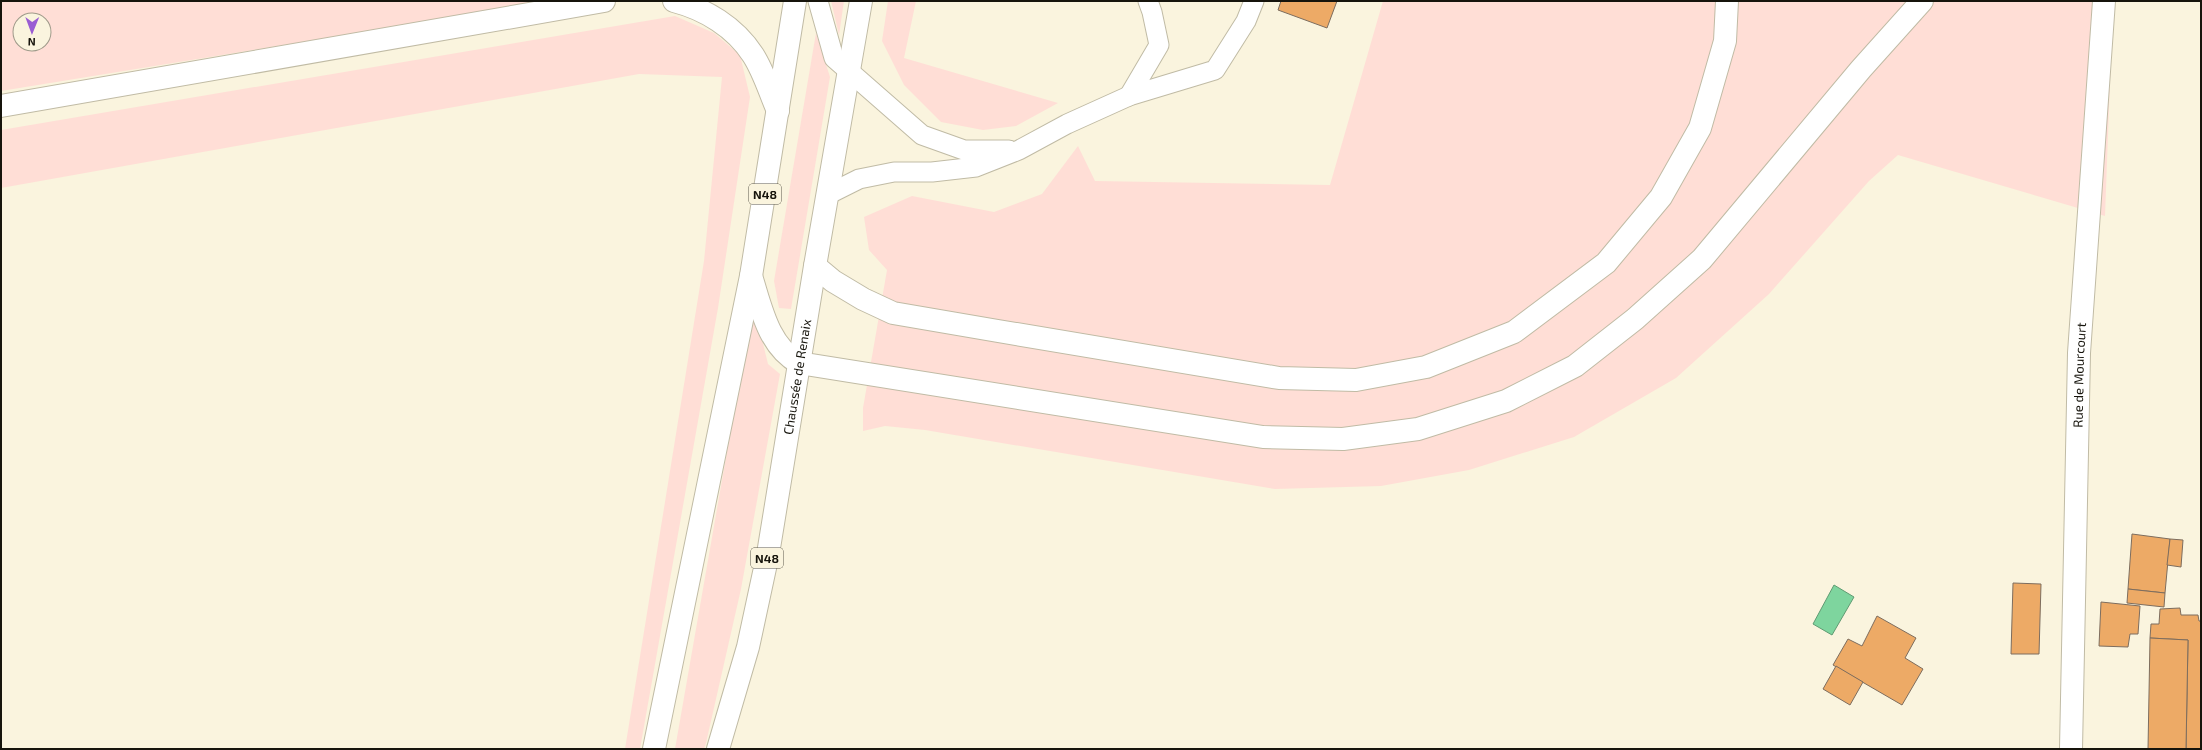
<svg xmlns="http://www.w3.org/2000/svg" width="2202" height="750" font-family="'Exo 2',sans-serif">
<rect width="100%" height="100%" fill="#faf4de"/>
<g fill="#ffded6" fill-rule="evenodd">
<path d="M1,1h552l-552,90zM20,20h24v24h-24z"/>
<path d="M831,1h13l-5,34 -7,-30z"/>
<path d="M888,1h28l-12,57 154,45 -42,23 -33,4 -42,-8 -37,-37 -22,-44z"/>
<path d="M1383,1h730l-8,215 -207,-61 -29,26 -100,113 -93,84 -102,59 -105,33 -88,16 -106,3 -350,-59 -40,-4 -22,5v-23l24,-138 -18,-20 -5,-33 48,-21 82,16 48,-18 36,-48 17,35 235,4z"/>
<path d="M675,16l39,17 26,22 10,42 -32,211 -78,441h-15l79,-488 18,-184 -83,-3 -638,114v-58z"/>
<path d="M816,33l14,44 -39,232 -12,-1 -5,-27z"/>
<path d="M753,303l15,61 12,10 -39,215 -35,154 -2,6h-29z"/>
</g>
<path fill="#7ed59e" stroke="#5f9b72" d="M1834,585l20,12 -22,38 -19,-11z"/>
<g fill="#edaa66" stroke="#7d6d5e">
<path d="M1281,1h56l-10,27 -49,-18z"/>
<path d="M2132,534l38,5 -5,54 -37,-4z"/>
<path d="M2170,539l13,1 -2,27 -14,-2z"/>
<path d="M2013,583l28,1 -2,70h-28z"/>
<path d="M2128,589l37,4 -1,14 -37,-4z"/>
<path d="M2101,602l39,4 -2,28h-8l-2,13 -29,-1z"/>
<path d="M2180,608l1,7h17l1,6h2v128h-15l2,-109 -38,-2 1,-14h8l1,-15z"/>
<path d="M1877,616l39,22 -11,20 18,11 -21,36 -69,-40 15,-26 14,7z"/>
<path d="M2150,638l38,2 -2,109h-38z"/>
<path d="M1836,666l27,16 -13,23 -27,-16z"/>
</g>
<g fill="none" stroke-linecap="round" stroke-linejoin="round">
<g stroke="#c0bba5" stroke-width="21">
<g id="service">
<path d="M818,1l16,57 88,77 42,15h45"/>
<path d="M1129,96l30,-51 -7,-33 -4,-11"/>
<path d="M829,194l30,-15 35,-7h38l44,-5 43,-17 48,-26 62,-28 86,-26 31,-49 8,-20"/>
</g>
</g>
<g stroke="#c0bba5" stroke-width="24">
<g id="minor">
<path id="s1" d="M2071,749l8,-396 25,-352"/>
</g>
</g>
<g stroke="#c0bba5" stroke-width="24">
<g id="primary">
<path d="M654,749l97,-473 44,-275"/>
<path id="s2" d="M718,749l30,-102 20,-93 47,-288 46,-265"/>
</g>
</g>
<g stroke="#c0bba5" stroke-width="24">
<g id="motorway">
<path d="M674,1c31,8 61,26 79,54 11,17 17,38 25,56"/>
<path d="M1,106l603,-105"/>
<path d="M815,266l18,15 30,18 30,14 105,18 281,47 77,2 70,-13 88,-35 92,-69 55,-66 39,-69 25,-87 2,-40"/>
<path d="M751,276c10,31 17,70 48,87l464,74 80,2 75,-10 88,-28 69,-35 60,-47 67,-60 159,-190 61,-68"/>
</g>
</g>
<use href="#service" stroke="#fff" stroke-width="19"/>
<use href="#minor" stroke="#fff" stroke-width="22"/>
<use href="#primary" stroke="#fff" stroke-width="22"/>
<use href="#motorway" stroke="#fff" stroke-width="22"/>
</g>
<g text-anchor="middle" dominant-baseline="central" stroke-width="3.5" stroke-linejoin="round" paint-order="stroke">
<g fill="#faf4de" stroke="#5a574b" stroke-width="1">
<rect x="749" y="184" width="32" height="20" rx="3"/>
<rect x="751" y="548" width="32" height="20" rx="3"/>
</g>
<g font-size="12" font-weight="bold" fill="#16140c">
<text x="765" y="194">N48</text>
<text x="767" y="558">N48</text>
</g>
<g font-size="13" fill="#16140c" stroke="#faf4de">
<text stroke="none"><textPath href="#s1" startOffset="374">Rue de Mourcourt</textPath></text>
<text stroke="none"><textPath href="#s2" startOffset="381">Chaussée de Renaix</textPath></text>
</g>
</g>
<rect width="2202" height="750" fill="none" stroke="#16140c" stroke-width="4"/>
<g transform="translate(32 32) rotate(181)"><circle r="19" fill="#faf4de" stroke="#9f9a8a"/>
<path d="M0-3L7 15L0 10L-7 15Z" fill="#9a5cd3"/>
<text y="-6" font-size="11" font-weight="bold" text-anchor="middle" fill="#16140c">N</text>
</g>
</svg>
